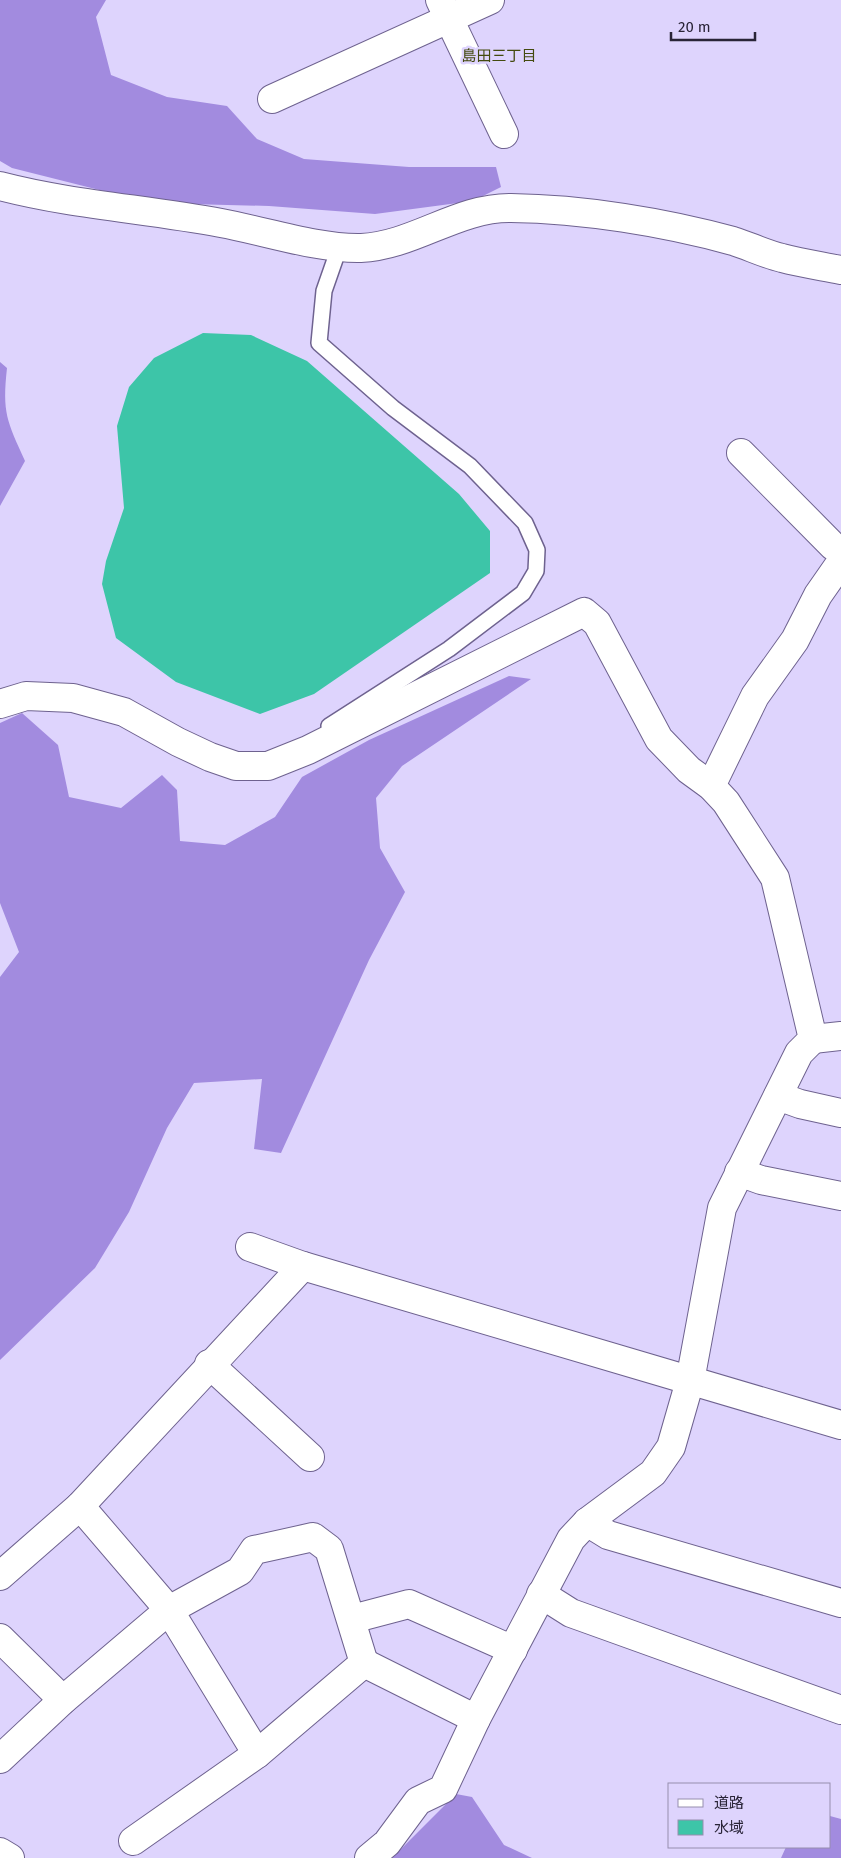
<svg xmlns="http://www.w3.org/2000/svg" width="841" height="1858" font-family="'Fira Sans','Noto Sans JP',sans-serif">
<rect width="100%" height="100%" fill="#ded4fd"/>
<g fill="#a28bdf">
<path d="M0,0h106l-10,17 15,58 56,22 60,9 30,33 47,20 105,8h87l5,20 -28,14 -98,13 -106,-8 -118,-3 -139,-35 -12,-7z"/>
<path d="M0,362l7,6c-5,45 0,53 18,93l-25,45z"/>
<path d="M509,676l22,3 -129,87 -26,32 4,50 25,44 -36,68 -88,193 -27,-4 8,-70 -68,4 -27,45 -38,84 -34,56 -95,92v-383l19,-25 -19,-49v-180l22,-10 36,32 11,52 52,11 41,-33 15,15 3,51 45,4 50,-28 27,-40 67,-37z"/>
<path d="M456,1794l16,3 32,48 28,13h-140z"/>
<path d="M830,1816l11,3v39h-60l5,-11h44z"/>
</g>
<path fill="#3dc5a8" d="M203,333l48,2 56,26 152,133 31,37v42l-176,121 -54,20 -84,-32 -60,-44 -14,-54 4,-23 18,-53 -7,-82 12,-39 25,-29z"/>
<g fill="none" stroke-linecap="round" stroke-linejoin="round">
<g stroke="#6e628f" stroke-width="18">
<path id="lane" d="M329,726l120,-77 74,-56 13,-22 1,-21 -12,-27 -55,-57 -77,-58 -74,-65 5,-52 15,-43"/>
</g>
<g stroke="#6e628f" stroke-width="30">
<g id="street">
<path d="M440,0l64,134"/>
<path d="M272,99l218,-99"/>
<path d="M0,186c73,19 148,23 221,37 44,8 97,26 140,25 52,-2 97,-41 150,-40 72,1 153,14 222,33 16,5 32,13 49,17 19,5 39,8 59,12"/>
<path d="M741,453l92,93 8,5"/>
<path d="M0,704l26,-8 47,2 51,14 54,30 32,15 26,9h32l40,-16 276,-138 13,11 62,116 30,31 22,16 15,16 49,76 38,161 -14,14 -77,155 -32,173 -19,66 -18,26 -66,49 -16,17 -95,180 -33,70 -25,12 -31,42 -18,15"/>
<path d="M711,786l44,-90 40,-56 23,-45 23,-33"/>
<path d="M813,1039l28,-3"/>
<path d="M739,1172l22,8 80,16"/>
<path d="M250,1247l53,19 538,159"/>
<path d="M209,1364l101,93"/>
<path d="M80,1506l89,104 88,144"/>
<path d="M587,1522l21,13 233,68"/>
<path d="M0,1576l80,-70 223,-240"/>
<path d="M541,1594l30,19 270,97"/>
<path d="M352,1619l57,-15 104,46"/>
<path d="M0,1638l63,62"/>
<path d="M0,1759l63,-59 106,-90 71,-39 14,-21 59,-13 16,12 35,114"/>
<path d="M133,1841l124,-87 107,-91 112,56"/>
<path d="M0,1852l10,6"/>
</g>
</g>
<g stroke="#6e628f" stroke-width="30">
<path id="secondary" d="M778,1096l22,8 41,9"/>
</g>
<use href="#lane" stroke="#fff" stroke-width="15"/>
<use href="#street" stroke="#fff" stroke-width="28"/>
<use href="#secondary" stroke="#fff" stroke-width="28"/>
</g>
<g text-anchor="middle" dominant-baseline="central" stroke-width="5" stroke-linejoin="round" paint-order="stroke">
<g font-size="15" fill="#444a0f" stroke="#ded4fd">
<text x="499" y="56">島田三丁目</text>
</g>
</g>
<rect x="668" y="1783" width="162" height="65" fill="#ded4fd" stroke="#968eae"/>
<rect x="678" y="1799" width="25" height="8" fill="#ffffff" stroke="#968eae"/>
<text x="714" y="1808" font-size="15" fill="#292437">道路</text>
<rect x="678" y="1820" width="25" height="15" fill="#3dc5a8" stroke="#968eae"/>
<text x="714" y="1833" font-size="15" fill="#292437">水域</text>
<path d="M671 32v8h84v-8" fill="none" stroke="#292437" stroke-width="2.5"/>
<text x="678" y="32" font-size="15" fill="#292437" stroke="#ded4fd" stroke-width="4" paint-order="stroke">20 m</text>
</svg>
